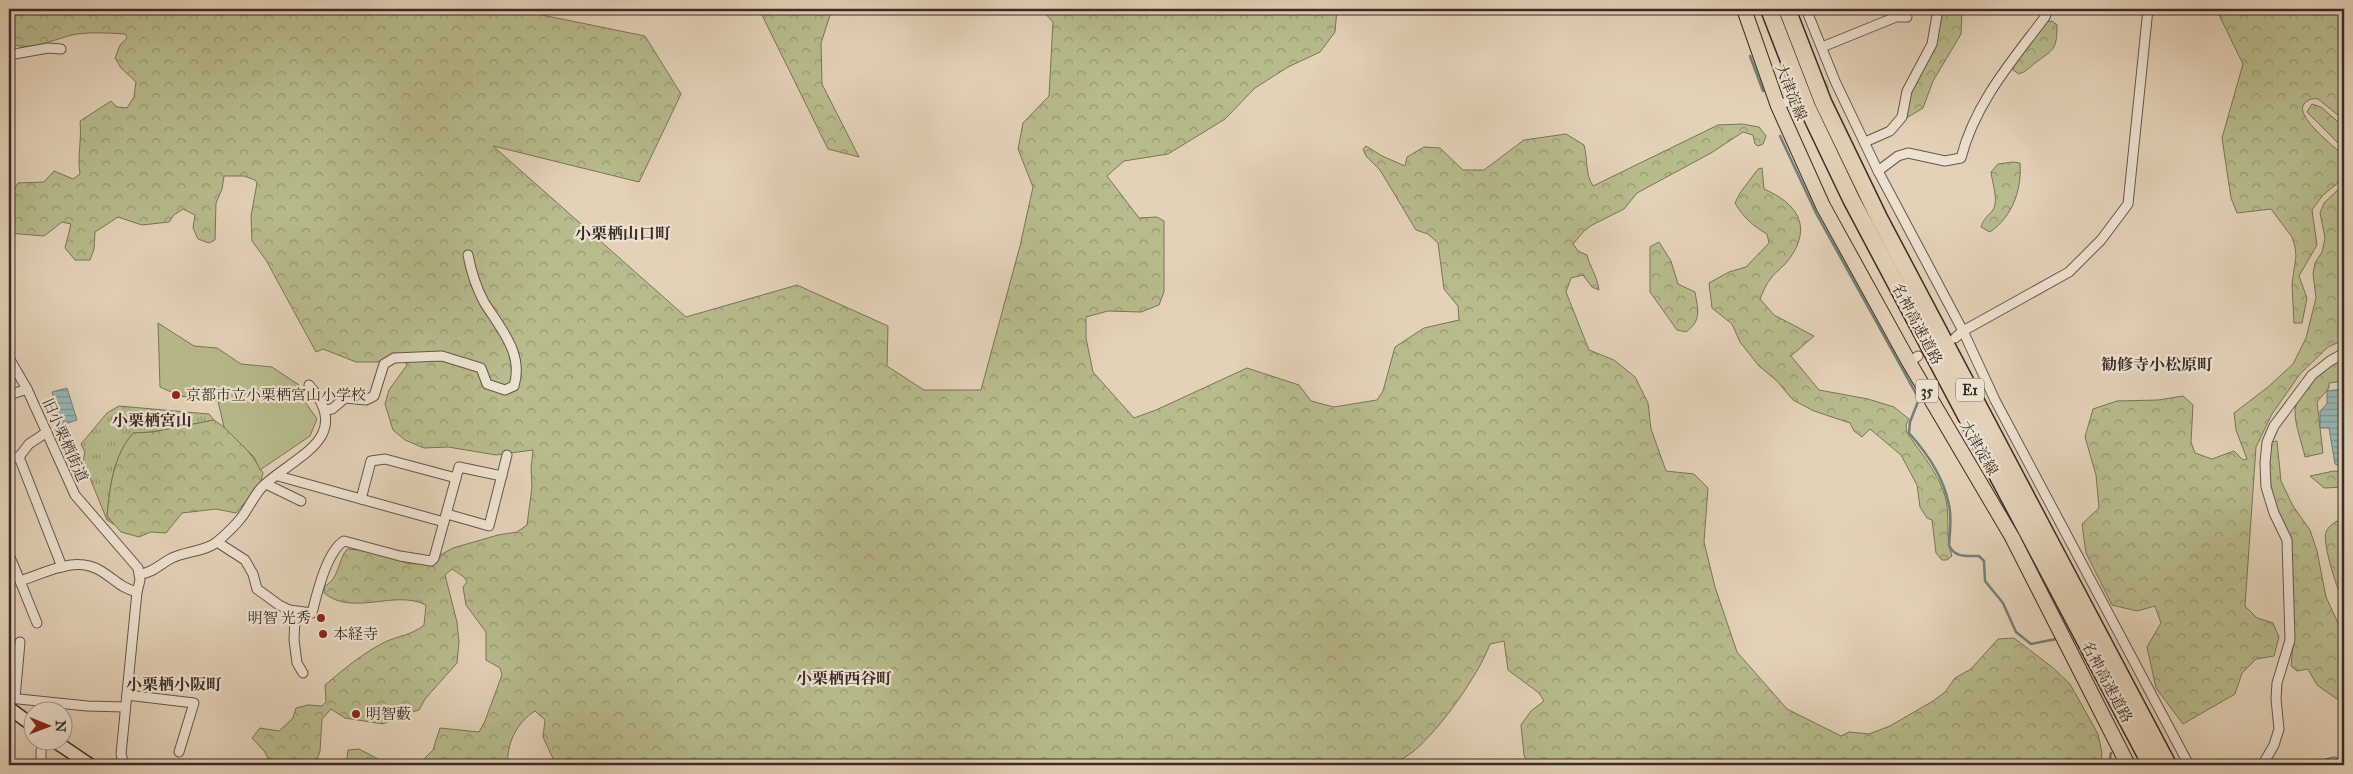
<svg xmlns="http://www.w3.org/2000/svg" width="2353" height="774" font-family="'IM FELL Great Primer','Noto Serif JP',serif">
<defs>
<pattern id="grass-tufts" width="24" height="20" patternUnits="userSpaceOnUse" patternTransform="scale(1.25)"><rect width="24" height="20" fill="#b8bb8c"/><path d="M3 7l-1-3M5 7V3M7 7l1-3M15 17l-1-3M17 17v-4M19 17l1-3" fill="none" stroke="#979872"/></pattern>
<pattern id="forest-crowns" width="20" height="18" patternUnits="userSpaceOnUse" patternTransform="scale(1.25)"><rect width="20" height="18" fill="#b8bb8c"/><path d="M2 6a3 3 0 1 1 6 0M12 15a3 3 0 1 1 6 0" fill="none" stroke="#979872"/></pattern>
<pattern id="water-rules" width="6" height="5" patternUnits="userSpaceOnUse" patternTransform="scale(1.25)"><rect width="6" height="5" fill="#96b6b3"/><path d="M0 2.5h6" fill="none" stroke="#7b9492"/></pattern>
</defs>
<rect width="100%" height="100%" fill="#e4d2b8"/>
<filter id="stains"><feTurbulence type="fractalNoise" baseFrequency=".004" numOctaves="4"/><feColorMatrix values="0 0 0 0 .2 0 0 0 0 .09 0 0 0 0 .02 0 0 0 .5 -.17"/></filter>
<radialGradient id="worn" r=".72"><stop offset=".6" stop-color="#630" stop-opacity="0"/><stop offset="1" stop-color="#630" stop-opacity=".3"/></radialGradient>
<path fill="url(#grass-tufts)" stroke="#78745a" d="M119,406l90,8 5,6 -61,12 -20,1c-20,24 -23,53 -26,83l8,9 -8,-5 -24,-59 2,-9 -4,-8 26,-31z"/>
<g fill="url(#forest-crowns)" stroke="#78745a">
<path d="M9,9h536l-3,6 103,21 36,58 -42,88 -146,-36 193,171 111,-32 91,41 -1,40 37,24h57l39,-144 13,-59 -15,-38 5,-26 26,-27 4,-74 -12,-13h296l-2,23 -15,20 -32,15 -33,21 -30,31 -57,35 -44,7 -17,15 32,42 18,-1 7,4v71l-5,13 -18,7 -33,-1 -22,6v21l7,34 41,46 22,-8 91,-42 52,17 12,16 23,6 43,-7 6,-9 12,-44 29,-19 35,-8 -1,-14 -14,-17 -6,-46 -10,-9 -12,-4 -36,-60 -14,-14 -3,-7 3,-3 16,10 23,10 2,-9 17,-10 16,1 23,22h21l40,-30 42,-6 18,11c4,15 1,29 9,41l125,-61 24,-1 17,3 7,9 -3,8 -5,2 -3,-2 -2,-9 -10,-3 -32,21 -74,40 -13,16 -32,16 -8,6 -11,13 5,7 9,4c3,12 10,21 12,35l-7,-3 -9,-12 -12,3 -5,14 23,58 25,10 21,17 13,26 3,26 15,42 28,3 14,14 -4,54 11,45 22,65 50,57 54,27 8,-4 20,2 21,-8 43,-25 12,-9 10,-14 16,-9 27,-30 16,-1 38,29 18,17 28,50 4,19 -1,12h-573l-4,-10 -3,-30 10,-14 13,-10 -5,-8 -31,-23 -4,-29 -14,3c-12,32 -50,85 -76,107 -6,5 -15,9 -22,14h-836l-13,-28 2,-17 -10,-9c-18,11 -29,33 -27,54h-162l2,-15 11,-1 21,11 41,2 12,-12 7,-22 39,4 6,-11 17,-46 -2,-7 -14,-8v-28l-20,-27 -3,-18 4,-5 -3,-5 -12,-8 -7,6 12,47 2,20 -2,21 -32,36 -6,11 -21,6 -15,8 -38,-6 -14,-9 -9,10 -2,32 -5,14h-44l-6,-13 -13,-14 8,-10 19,3 14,-13 3,-10 12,-3 14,1 4,-4 -1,-17c19,-16 38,-32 60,-43 15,-7 25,-6 39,-17l2,-20c-31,-16 -73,12 -102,-12l1,-7c14,-7 13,-26 22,-37l23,2 40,13 16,-1 27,-15 45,-13 19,-3 10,-7 5,-38 -1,-19 2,-18 -37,5 -48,-8 -24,1 -19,-8 -12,-10 -8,-26 4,-14 18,-25 -7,-9 -23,6h-21l-33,-13 -7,3 -50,-92 -14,-19 -1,-25 6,-33 -2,-3 -11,-4h-20l-2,13 -6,14 -1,37 -6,3 -11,-4 -5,-11 2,-13 -12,-6 -9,6 -5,7 -27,3 -24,-8 -23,15 -1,17 -4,11h-15l-10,-12 6,-24 -9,-2 -18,14 -35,-3v-35l9,-15 26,-1 10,-11 19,8 7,-5c-3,-18 2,-34 0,-53l31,-20 6,6 10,1 7,-11 2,-15 -15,-14 -6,-10 5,-13 7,-7 -2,-4c-16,-1 -32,-2 -48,0 -23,4 -45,19 -68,9z"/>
<path d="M759,9h73l-11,34 1,41 37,73 -31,-8z"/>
<path d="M1934,9h28l-1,25 -28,47 -10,27 -20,12 6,-26 23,-44z"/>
<path d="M2220,9h124v111l-26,-21c-5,-1 -10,0 -14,5 -10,12 31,43 40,52v22l-21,17 -11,15 5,35 -18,31 8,22 -5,25h-8l-2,-39 4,-28 -1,-9 -3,-10 -21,-28 -34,4 -6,-15 -9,-60 21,-74 -24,-49z"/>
<path d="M2052,21l5,4c0,25 -3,24 -22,38 -5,4 -9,9 -16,11l-6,-4c3,-15 23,-33 33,-48z"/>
<path d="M2312,104l9,3 23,20v22l-37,-37z"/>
<path d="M2013,162l7,1c2,27 -8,54 -30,69l-9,-5c3,-9 7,-11 12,-17 6,-9 -1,-28 -2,-38l7,-8z"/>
<path d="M1762,168l2,21c32,14 49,36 26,69 -5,8 -14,13 -19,20 -5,6 -8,14 -11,21l14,16 40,21 -23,20 28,34 49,9 26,8 15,12 -3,6 1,8c15,21 36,46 40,72 2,17 -1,34 5,51l-5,4h-5l-6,-7 -4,-33 -5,-2 -7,-11 -3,-22 -16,-30 -31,-26 -8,8 -8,-6 -4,-8 -36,-12 -21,-11 -16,-19 -18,-15 -19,-24 -8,-18 -20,-16 -3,-25 20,-11 17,-5 23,-24 -2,-9c-14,-8 -24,-17 -32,-31l5,-10 18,-24z"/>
<path d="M2344,184v156l-16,7 -28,27 -28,40 -16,33 -11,159 12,12 16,5 6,14 -5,19 -18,3 -14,14 -7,21 -52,30 -27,-36 -9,-41 14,-24 -6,-17 -18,5 -25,-6 -26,-52 -4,-29 17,-16 -3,-33 -11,-38 8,-28 24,-8 41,-1 25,-4 10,9 -2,37 4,11 17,6 22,-8 9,9 4,-1 -11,-29 -2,-17 34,-26 25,-23 13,-26 10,-40 -3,-24 2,-11 7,-11 3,-14 -5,-25 4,-10z"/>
<path d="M1659,242l12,19 7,23 17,8c3,18 7,28 -9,40l-9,-2 -27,-38v-45z"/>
<path d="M2344,358v23l-15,2v5l-12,14 6,51 -18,4c-3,-14 -10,-31 -10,-46 -1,-16 35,-48 49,-53z"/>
<path d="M214,420c21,14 37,32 49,53l-3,12 -24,28 -20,-4 -34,4 -16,20 -15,-1 -12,5 -18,-5 -14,-16c3,-30 6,-59 26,-83l20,-1z"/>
<path d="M2277,441l4,40 12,25 17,24 7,21 9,46 18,39v68l-27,-19 -9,-16 -11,2 -6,-5 3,-31 -3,-91 -17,-43 -3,-15 -3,-22 3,-22z"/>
<path d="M2334,471l10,2v14l-20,1 -14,-12z"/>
<path d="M2344,519v85c-6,-12 -22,-60 -18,-72 3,-7 11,-12 18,-13z"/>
</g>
<path fill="#b8bb8c" stroke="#78745a" d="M158,323l36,23 23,2 24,16 31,3 27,18 -5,7 9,7 14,20 -7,17 -50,34 -6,-13 -30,-30 -6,-26 -38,-5 -20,-9z"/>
<g fill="url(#water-rules)" stroke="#717f7b">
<path d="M67,388l10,32 -15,5 -10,-33z"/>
<path d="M2344,389v79l-9,-4 -6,-36h-9v-17l7,-7v-13z"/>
</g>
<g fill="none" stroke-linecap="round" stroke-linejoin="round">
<g stroke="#717f7b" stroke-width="2.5">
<path d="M1750,56l13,35"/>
<path d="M1780,136l36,77 103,186 -9,23 -1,11c18,20 35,45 40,72 3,13 1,27 0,40 5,13 18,11 30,11l5,5 1,20 18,22 13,29 15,12 25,-5"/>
<path d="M2109,765l2,-12"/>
</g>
<path stroke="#c2b19b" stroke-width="9" stroke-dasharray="9 4.5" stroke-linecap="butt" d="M1789,101l39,-17"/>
<g stroke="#64564b" stroke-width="11">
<g id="street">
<path d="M1806,9l29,72 43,90 85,160 32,69 194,365"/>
<path d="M1822,47l74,-30h11"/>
<path d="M9,55l39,-7 13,1"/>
<path d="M1778,106l11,-5"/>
<path d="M1865,142l25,-11 12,-14 5,-26 25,-47 6,-35"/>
<path d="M1878,171l20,-15 10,-3 37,8 16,-3c14,-55 51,-97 84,-141l3,-8"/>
<path d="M1955,338l8,-7 106,-59 32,-32 27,-36 20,-195"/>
<path d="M9,358l18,31 48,106 63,73 2,12 -3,12 -16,162 3,11"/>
<path d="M1909,362l9,-6"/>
<path d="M9,395l18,-6"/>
<path d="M325,410l7,-1 13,-11 21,2 8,-4 10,-32 10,-6 48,-2 39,12 6,16 18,6 9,-4c10,-33 -14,-58 -30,-84 -8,-15 -13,-31 -16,-47"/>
<path d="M9,457h10l10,-13 18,-12"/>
<path d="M19,457l43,110"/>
<path d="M278,476l166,46"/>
<path d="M266,484l35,17"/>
<path d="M361,499l10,-38 14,-2 71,19"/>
<path d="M447,514l42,12 18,-71"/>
<path d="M217,542l28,18 8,14 4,15 22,16 10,5 6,7 -1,23 3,23 6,10"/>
<path d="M9,555l11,26c26,-8 55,-26 81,-10 15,9 18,16 36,21"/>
<path d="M141,574c13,-2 18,-9 29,-15 14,-8 35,-7 47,-17 8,-7 18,-16 24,-24 8,-10 13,-23 22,-32 32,-30 92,-48 46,-101"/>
<path d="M20,581l17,42"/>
<path d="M289,610l23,3c5,-20 15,-62 32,-72l56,15 31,5 3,-3 25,-91 43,9"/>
<path d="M127,695l67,8 -15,49"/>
<path d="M9,698l78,8 38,1"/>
<path d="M15,698l5,-56"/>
<path d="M41,765v-14l3,-9"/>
<path d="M2256,765l7,-1 11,-19 5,-16 -3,-30 1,-16 13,-43 -3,-100 -13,-27 -8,-26 -1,-24 2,-21 7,-16 38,-51 18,-14 14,-8"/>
<path d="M2322,765l12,-3"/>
</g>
</g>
<g stroke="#392c27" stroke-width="15">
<g id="secondary">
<path d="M9,708l23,17"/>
<path d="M56,742l34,23"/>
</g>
</g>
<g stroke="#392c27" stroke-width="16">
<path id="primary" d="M1744,9l34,97 45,100 86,156 103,175 116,228"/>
</g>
<g stroke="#392c27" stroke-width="19">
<g id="highway">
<path d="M1769,9l38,98 44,92 300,566"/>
<path d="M1787,9l36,93 56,116 289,547"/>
</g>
</g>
<use href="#street" stroke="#ede2d1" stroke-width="9"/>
<use href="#secondary" stroke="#ede2d1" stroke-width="12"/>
<use href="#primary" stroke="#e4d2b8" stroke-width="14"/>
<use href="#highway" stroke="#e4d2b8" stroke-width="16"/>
</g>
<g fill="#8f2418" stroke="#ede2d1" stroke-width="2">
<circle cx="176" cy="395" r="5"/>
<circle cx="321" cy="618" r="5"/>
<circle cx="323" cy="634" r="5"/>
<circle cx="356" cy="714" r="5"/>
</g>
<g text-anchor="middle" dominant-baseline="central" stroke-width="4.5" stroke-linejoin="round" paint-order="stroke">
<g fill="#ede2d1" stroke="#6f635a" stroke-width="1">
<rect x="1956" y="378.5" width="28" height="23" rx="4"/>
<rect x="1916" y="379.5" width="22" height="23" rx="4"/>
</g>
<g font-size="14" font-weight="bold" fill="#392c27">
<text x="1970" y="390">E1</text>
<text x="1927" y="391">35</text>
</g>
<g font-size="15" fill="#392c27" stroke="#ede2d1">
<text transform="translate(1791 92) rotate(68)">大津淀線</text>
<text transform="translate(1917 324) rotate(62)">名神高速道路</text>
<text transform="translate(65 440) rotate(66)">旧小栗栖街道</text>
<text transform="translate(1979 448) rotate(60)">大津淀線</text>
<text transform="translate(2107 682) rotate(62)">名神高速道路</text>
</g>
<g font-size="15" fill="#392c27" stroke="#ede2d1" text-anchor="start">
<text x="186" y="395">京都市立小栗栖宮山小学校</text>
<text x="311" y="618" text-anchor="end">明智 光秀</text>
<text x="333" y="634">本経寺</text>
<text x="366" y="714">明智藪</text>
</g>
<g font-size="16" font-weight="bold" fill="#392c27" stroke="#ede2d1">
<text x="623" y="233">小栗栖山口町</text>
<text x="2157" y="364">勧修寺小松原町</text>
<text x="152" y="420">小栗栖宮山</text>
<text x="844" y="678">小栗栖西谷町</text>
<text x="174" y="684">小栗栖小阪町</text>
</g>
</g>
<rect width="2353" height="774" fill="none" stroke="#e4d2b8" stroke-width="30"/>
<rect x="10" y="10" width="2333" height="754" fill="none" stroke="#392c27" stroke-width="2.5"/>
<rect x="15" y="15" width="2323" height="744" fill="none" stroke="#392c27"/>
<g transform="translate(48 726) rotate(91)"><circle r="24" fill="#ede2d1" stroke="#a5998d"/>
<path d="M0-4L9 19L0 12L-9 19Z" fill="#8f2418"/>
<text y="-8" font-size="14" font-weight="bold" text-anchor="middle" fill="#392c27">N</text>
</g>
<rect width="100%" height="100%" filter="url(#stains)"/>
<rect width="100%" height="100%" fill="url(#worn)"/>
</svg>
